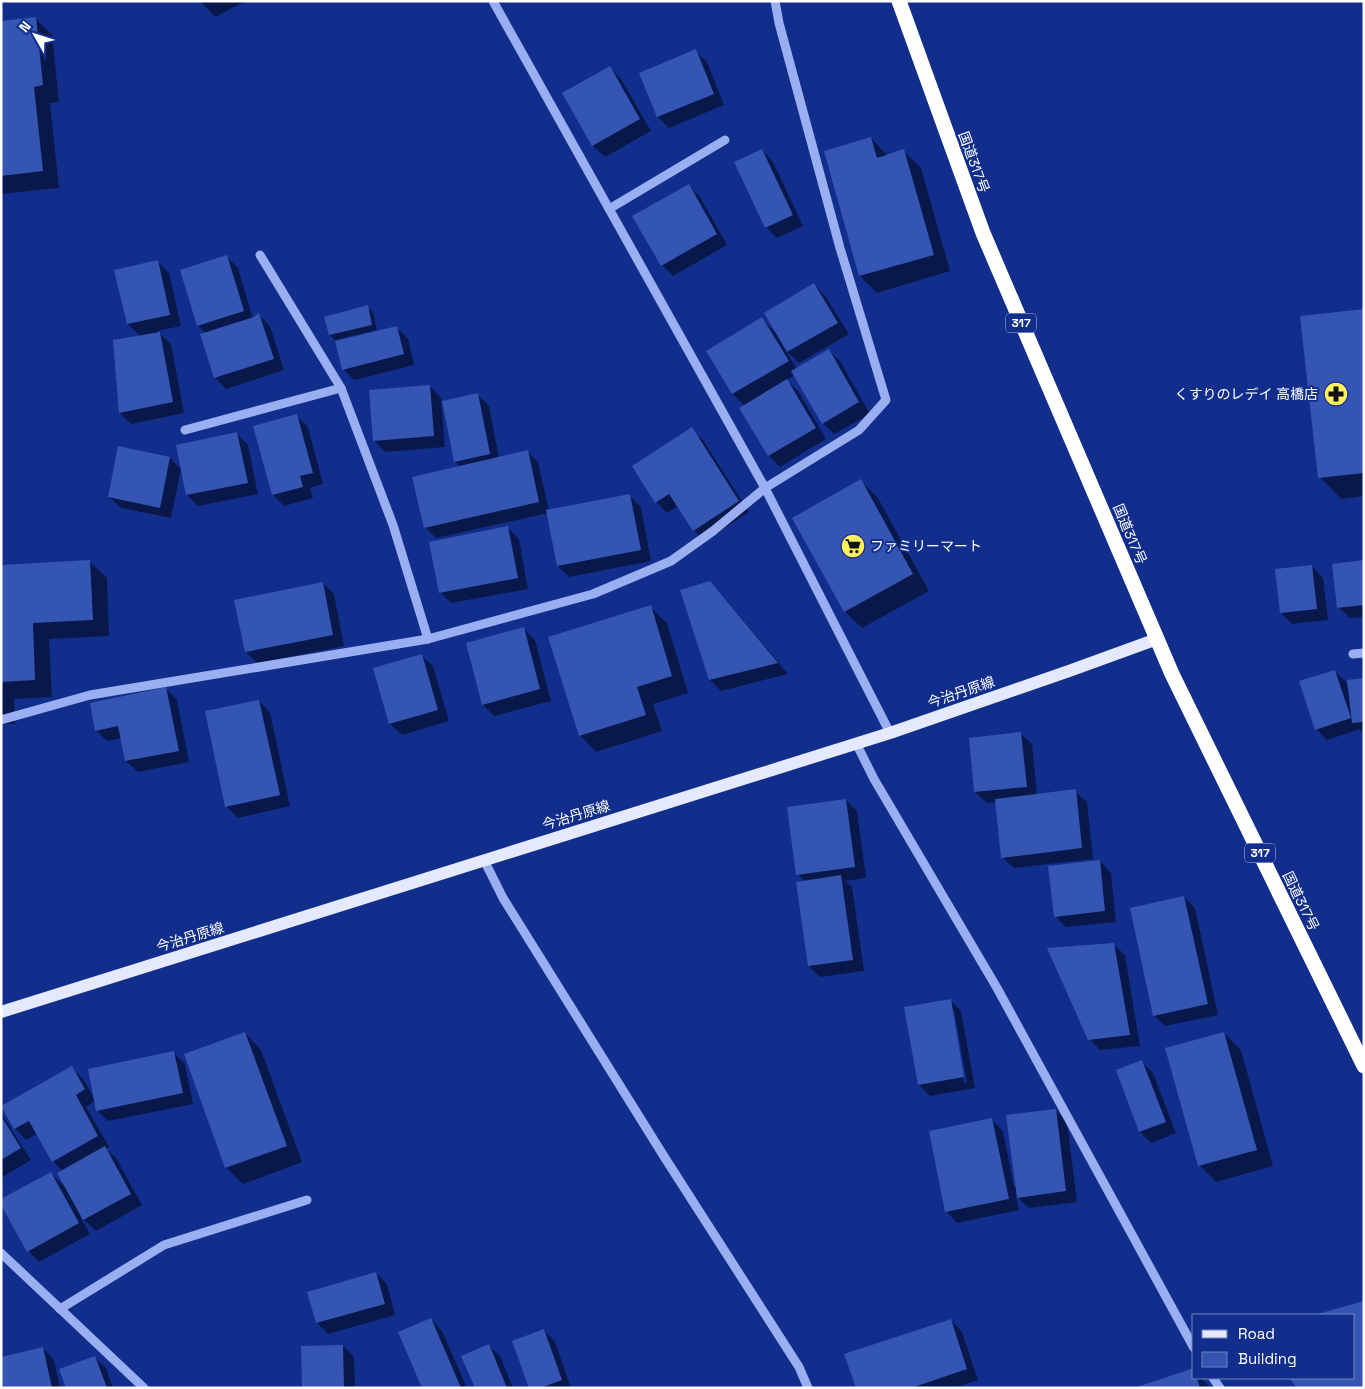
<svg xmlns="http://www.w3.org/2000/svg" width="1365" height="1389" font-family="'Space Grotesk','Noto Sans JP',sans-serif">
<rect width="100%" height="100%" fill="#122e8c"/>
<g fill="#0007" fill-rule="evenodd">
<path d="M200,1h46l-31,16z"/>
<path d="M35,18l17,17 7,67 -9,1 9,85 -58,6v-172z"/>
<path d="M695,51l12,11 17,43 -55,23 -11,-11z"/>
<path d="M610,68l11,11 30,52 -46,26 -12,-11 -29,-52z"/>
<path d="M871,138l17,18 16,-5 17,17 29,103 -73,22 -17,-17 -35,-125z"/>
<path d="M762,150l11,12 30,64 -26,12 -11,-11z"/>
<path d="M689,186l11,11 27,48 -54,31 -11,-11z"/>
<path d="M226,256l12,12 15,51 6,-4 11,11 14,44 -58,19 -11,-11 -13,-43 4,-1 -8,-9z"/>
<path d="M158,262l11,11 12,53 -24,5 14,13 13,69 -53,11 -11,-11 20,-77 -12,-12z"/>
<path d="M814,284l11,12 24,38 -50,29 -14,-13 12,19 31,-19 12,11 30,53 -36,20 -11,-11 -28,-48 -9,5 12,11 28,48 -46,28 -11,-11 -28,-48 4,-2 -12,-12 -26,-43 54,-33 16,16z"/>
<path d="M367,307l6,5 4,18 -42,10 -5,-5z"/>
<path d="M1364,310v186l-23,3 -21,-22z"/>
<path d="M397,328l11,11 6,26 -60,15 -11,-11z"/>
<path d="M430,386l11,12 4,49 -60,5 -11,-12z"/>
<path d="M478,395l11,11 10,52 28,-7 11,11 11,49 81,-15 11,11 10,54 -82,16 -11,-11 -10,-53 -112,25 -11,-11 35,-60 -5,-6z"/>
<path d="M297,416l11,11 15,57 -13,4 3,10 -29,8 -11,-11z"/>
<path d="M691,429l12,11 46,72 -44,29 -11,-11 -16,-24 -11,7 -11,-11z"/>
<path d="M237,434l11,11 10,49 -60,12 -11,-11z"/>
<path d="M170,458l11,11 -10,49 -50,-10 -12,-11z"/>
<path d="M861,481l17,17 51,93 -67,37 -17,-16 -51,-94z"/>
<path d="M508,528l11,11 9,50 -77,14 -11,-11z"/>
<path d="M1364,561v56l-14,1 -12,-11z"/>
<path d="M90,562l17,16 2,58 -60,3 3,58 -38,2 1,25h-14v-158z"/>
<path d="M1312,566l11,12 5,42 -36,4 -11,-11z"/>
<path d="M323,583l11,11 10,52 -87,17 -11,-11z"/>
<path d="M721,594l67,80 -67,17 -11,-11z"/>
<path d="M650,607l17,16 21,70 -35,11 9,27 -66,21 -16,-17z"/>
<path d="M524,629l11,11 16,61 -57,15 -11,-11z"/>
<path d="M421,655l12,11 16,55 -47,14 -12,-11z"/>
<path d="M1335,671l11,11 2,7 16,-9v54l-4,-5 -33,11 -11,-11z"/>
<path d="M166,689l11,11 12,62 -51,10 -12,-11 -4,-23 -15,3 -11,-11z"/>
<path d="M259,701l11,11 20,94 -52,12 -12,-12z"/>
<path d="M1020,733l12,11 5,51 38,-4 12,11 6,57 -79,9 -12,-11 -6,-55 -9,1 -12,-11 -5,-53z"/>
<path d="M846,800l11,11 9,67 -21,3 7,6 12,84 -44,6 -11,-11 -12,-83 8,-1 -7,-8z"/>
<path d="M1100,861l11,12 5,49 -50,5 -11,-11z"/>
<path d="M1184,897l11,11 23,107 -53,11 -11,-11z"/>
<path d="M1113,944l12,11 15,91 -40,4 -11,-11z"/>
<path d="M950,1000l11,11 14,77 -45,8 -11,-11zM952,1011h2l13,72h-3z"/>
<path d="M245,1033l16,17 41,112 -59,22 -17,-17z"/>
<path d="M1224,1033l17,17 32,116 -57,16 -17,-17z"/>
<path d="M174,1053l11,11 8,40 -85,17 -11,-11 -2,-9 -9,6 23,40 -3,2 10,9 26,47 -46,26 -16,-15 10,18 -51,28 -11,-11 23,-78 15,15 -4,-17 -9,-10 -16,-27 -11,6 -11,-12 57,-60 11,11 11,19z"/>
<path d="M1142,1062l11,11 23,60 -25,10 -11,-11 -23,-61z"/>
<path d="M1055,1110l12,11 10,81 -48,6 -13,-12 3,14 -62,13 -11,-12 46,-91 11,11 11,56h2z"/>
<path d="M1,1113l30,47 -30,18z"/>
<path d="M376,1273l11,11 8,31 -67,19 -11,-11 -9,-31z"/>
<path d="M1364,1302v86h-66l-7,-10h63v-63h-38z"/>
<path d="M431,1319l11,12 25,57h-44z"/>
<path d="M951,1320l11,12 16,48 -23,8h-98z"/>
<path d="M544,1330l11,12 16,46h-40z"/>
<path d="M488,1345l12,11 13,32h-37z"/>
<path d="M343,1346l11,11 1,31h-52z"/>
<path d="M43,1348l11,12 6,28h-59z"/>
<path d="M94,1357l12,11 7,20h-46z"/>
<path d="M1194,1378h7l9,10h-73z"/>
</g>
<g fill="#3555b3">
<path d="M36,17l7,68 -9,2 9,84 -42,5v-155z"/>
<path d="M696,49l18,45 -57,23 -18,-44z"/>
<path d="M610,66l30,53 -48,27 -30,-53z"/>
<path d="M871,137l6,21 27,-9 30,106 -75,21 -35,-125z"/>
<path d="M762,149l31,66 -28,13 -31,-66z"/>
<path d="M689,184l28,50 -56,32 -29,-50z"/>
<path d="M227,255l17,56 -47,15 -17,-56z"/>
<path d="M158,260l12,55 -43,9 -13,-54z"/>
<path d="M814,283l24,40 -51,29 -23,-39z"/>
<path d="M368,305l4,20 -43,10 -5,-18z"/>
<path d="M1364,309v164l-46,5 -18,-162z"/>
<path d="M259,313l15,46 -60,19 -14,-44 54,-17z"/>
<path d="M762,317l27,44 -57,33 -26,-43z"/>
<path d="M397,326l7,28 -62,16 -7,-29z"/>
<path d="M160,332l13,70 -54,11 -6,-73z"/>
<path d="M829,349l30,53 -37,22 -31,-53z"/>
<path d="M787,379l29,49 -48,28 -29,-48z"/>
<path d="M430,385l4,51 -61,5 -4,-51z"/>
<path d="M478,393l12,61 -36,8 -12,-61z"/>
<path d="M297,414l16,59 -13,3 3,11 -31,8 -19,-69z"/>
<path d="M692,427l47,74 -46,30 -24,-37 -14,9 -23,-37z"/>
<path d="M237,432l11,51 -62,12 -10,-50z"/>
<path d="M118,446l52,11 -10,51 -52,-11z"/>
<path d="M528,450l11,52 -115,26 -12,-51z"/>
<path d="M861,479l52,95 -69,38 -52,-94z"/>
<path d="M630,494l11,56 -84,16 -11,-56z"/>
<path d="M508,526l10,52 -79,15 -10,-51z"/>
<path d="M90,560l3,60 -60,3 2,57 -34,2v-117z"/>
<path d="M1364,560v45l-27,3 -5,-44z"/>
<path d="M1312,565l5,44 -37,4 -5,-44z"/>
<path d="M710,581l68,82 -69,17 -29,-90z"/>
<path d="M323,582l10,53 -88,17 -11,-52z"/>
<path d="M651,605l21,71 -35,11 9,28 -67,21 -31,-99z"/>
<path d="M524,627l16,62 -58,16 -16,-62z"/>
<path d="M422,654l16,56 -49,14 -16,-56z"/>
<path d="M1335,670l16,48 -36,12 -16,-49z"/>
<path d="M1364,678v44l-12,1 -5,-43z"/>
<path d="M166,687l13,64 -54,10 -7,-35 -23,5 -5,-28z"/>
<path d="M259,700l21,95 -55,12 -20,-96z"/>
<path d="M1021,732l6,55 -53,5 -5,-54z"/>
<path d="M1076,789l6,59 -81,10 -6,-59z"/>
<path d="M846,799l9,68 -59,8 -9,-68z"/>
<path d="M1100,860l5,51 -51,6 -6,-51z"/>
<path d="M841,875l12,85 -45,6 -12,-84z"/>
<path d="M1184,896l24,108 -55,12 -23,-108z"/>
<path d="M1114,943l16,92 -42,5 -41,-92z"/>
<path d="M951,999l13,78 -46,8 -14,-78z"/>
<path d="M245,1032l42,114 -62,22 -41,-114z"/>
<path d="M1224,1032l33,118 -59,16 -33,-118z"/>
<path d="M174,1051l9,42 -87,18 -8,-42z"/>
<path d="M1142,1060l24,62 -27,10 -23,-62z"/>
<path d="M72,1066l13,23 -9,6 22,41 -46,26 -23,-41 -15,8 -13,-23z"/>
<path d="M1056,1109l10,82 -49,7 -11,-83z"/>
<path d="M1,1116l20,32 -20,12z"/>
<path d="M992,1118l17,81 -64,13 -16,-81z"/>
<path d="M105,1146l26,48 -48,26 -26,-47z"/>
<path d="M51,1172l28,51 -52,29 -26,-47v-6z"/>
<path d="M376,1272l9,32 -69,19 -9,-31z"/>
<path d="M1364,1301v87h-67l-8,-10h65v-63h-40z"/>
<path d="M431,1318l30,70h-39l-24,-56z"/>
<path d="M951,1319l16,50 -56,19h-55l-12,-34z"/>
<path d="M544,1329l18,51 -22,8h-11l-17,-47z"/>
<path d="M489,1344l18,44h-32l-14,-32z"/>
<path d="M343,1345l1,43h-42l-1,-42z"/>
<path d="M43,1347l9,41h-51v-31z"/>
<path d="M95,1356l12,32h-41l-7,-19z"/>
<path d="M1194,1368v10h3l3,10h-66z"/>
</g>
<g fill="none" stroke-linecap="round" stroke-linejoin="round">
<g stroke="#99aff1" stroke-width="9">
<path d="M493,1l272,487 125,245"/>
<path d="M609,209l116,-69"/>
<path d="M260,255l81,133 52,137 35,114"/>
<path d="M185,430l156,-42"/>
<path d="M1353,654l11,-1"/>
<path d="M1,720l89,-25 338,-56 165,-45 78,-33 42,-30 52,-43 94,-58 27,-30 -46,-152 -61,-225 -4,-22"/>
<path d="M856,743l18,36 123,209 197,360"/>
<path d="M484,860l19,38 162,260 134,209 9,21"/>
<path d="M1,1253l143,135"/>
<path d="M60,1309l104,-64 143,-45"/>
<path d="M1213,1378l7,10"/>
</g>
<path stroke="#e4e9ff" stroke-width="12" d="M1,1012l889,-279 179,-62 88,-32"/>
<path stroke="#fff" stroke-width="15" d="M899,1l84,232 189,441 192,392"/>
</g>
<defs>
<g id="pharmacy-disc" transform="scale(1.25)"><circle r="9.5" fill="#fff15a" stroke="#122e8c"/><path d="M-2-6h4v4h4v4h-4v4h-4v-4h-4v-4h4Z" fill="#111"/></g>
<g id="supermarket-disc" transform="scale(1.25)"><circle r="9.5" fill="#fff15a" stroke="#122e8c"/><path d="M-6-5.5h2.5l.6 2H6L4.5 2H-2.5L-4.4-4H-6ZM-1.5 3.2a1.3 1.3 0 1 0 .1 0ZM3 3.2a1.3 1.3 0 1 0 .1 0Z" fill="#111"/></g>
</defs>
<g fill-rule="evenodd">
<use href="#pharmacy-disc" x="1336" y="394"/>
<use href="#supermarket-disc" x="853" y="546"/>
</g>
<g text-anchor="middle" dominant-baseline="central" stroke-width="4" stroke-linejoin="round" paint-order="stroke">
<g fill="#122e8c" stroke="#b8c0dc" stroke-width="1">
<rect x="1006" y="313.5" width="30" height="19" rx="4"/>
<rect x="1245" y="843.5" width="30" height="19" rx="4"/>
</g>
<g font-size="12" font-weight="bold" fill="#fff">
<text x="1021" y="323">317</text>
<text x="1260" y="853">317</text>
</g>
<g font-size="14" fill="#fff" stroke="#122e8c">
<text transform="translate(974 162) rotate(70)">国道317号</text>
<text transform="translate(1130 534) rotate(67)">国道317号</text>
<text transform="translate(961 692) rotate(-19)">今治丹原線</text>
<text transform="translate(576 815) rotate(-17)">今治丹原線</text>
<text transform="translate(1301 901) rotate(64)">国道317号</text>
<text transform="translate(190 937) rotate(-17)">今治丹原線</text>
</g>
<g font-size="14" fill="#fff" stroke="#122e8c" text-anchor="end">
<text x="1318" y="394">くすりのレデイ 高橋店</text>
<text x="870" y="546" text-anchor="start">ファミリーマート</text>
</g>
</g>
<rect width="1365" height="1389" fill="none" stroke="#ffffff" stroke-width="5"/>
<rect x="1192" y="1314" width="162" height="65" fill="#122e8c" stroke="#7182ba"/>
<rect x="1202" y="1330" width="25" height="8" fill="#e4e9ff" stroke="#7182ba"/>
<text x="1238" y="1339" font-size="15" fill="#ffffff">Road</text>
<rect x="1202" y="1352" width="25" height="15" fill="#3555b3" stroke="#7182ba"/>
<text x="1238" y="1364" font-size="15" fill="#ffffff">Building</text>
<g transform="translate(35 35) rotate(309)" stroke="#122e8c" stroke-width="4" paint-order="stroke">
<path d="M0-4L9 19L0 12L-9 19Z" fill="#ffffff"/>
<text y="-8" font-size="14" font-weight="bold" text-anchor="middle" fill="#ffffff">N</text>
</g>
</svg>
